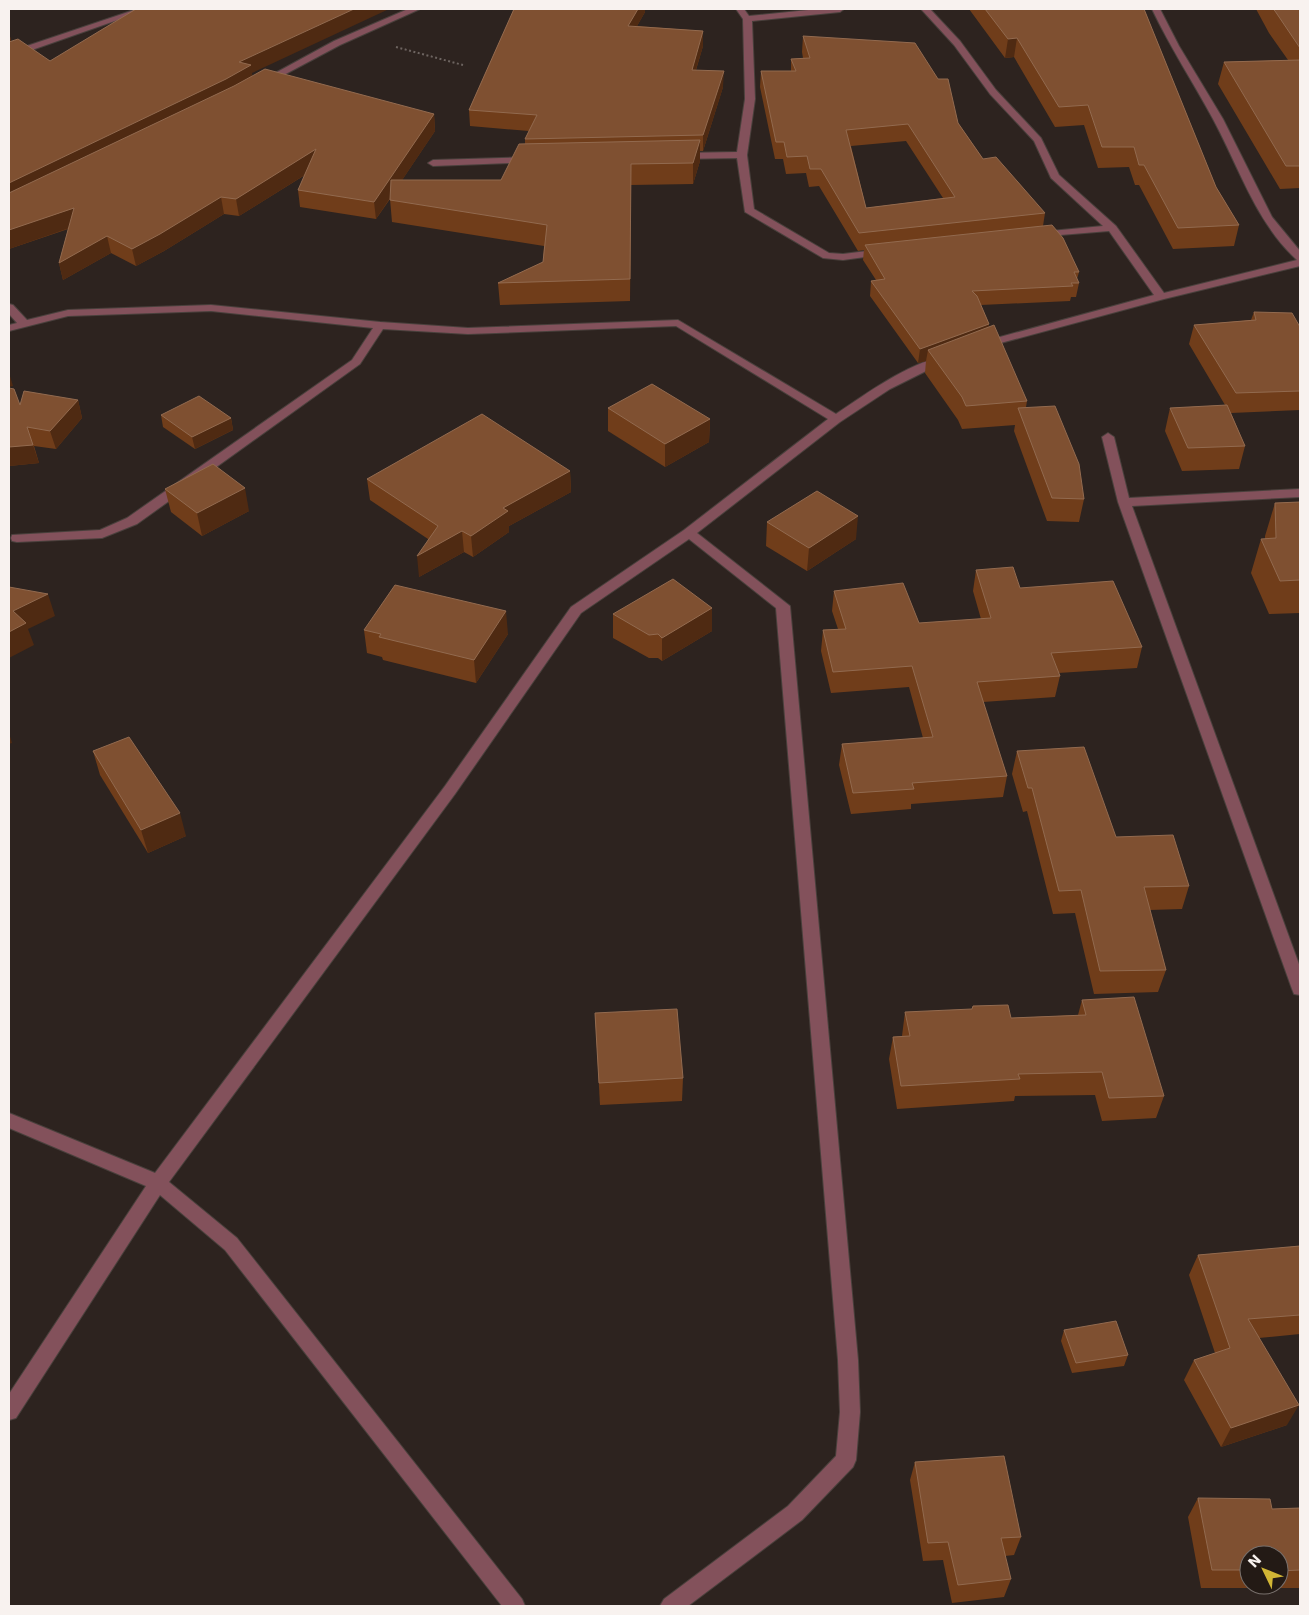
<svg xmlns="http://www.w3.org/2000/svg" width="1309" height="1615" font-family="'DejaVu Sans',sans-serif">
<rect width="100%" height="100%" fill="#2d231f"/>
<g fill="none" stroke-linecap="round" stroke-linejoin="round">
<g stroke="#49403c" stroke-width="2">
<g id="minor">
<path d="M137,9h12l-140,49v-6z"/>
<path d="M408,9h12l-80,36 -75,40 -3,1 -5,-3 77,-42z"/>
<path d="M736,9h8l5,7 69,-7h26l-4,3 -88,9 3,78 -8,56 7,54 75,44 14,1 40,-5 4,1 1,2 -1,2 -44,6 -20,-2 -78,-46 -8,-54 -56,1 -5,-3 5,-3 56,-1 8,-53 -2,-80z"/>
<path d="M921,9h9l30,32 36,49 45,48 18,37 57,51 48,67 133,-33c-41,-37 -58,-93 -84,-141 -20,-37 -43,-72 -61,-110h8l19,37 44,73 49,98 28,34v15l-136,33 -178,48h-8l-2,-2 2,-2 176,-48 -45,-64 -73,6 -1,-2 1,-2 4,-1 63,-6 -52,-48 -17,-37 -44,-47 -36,-49z"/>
<path d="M531,157l5,3 -1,2 -102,4 -5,-3 5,-3z"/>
<path d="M9,304l4,1 14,15 41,-10 143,-5 169,17 88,6 210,-8 158,94c33,-22 69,-49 108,-58l6,3 -60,30 -50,33 -143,111 93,73 68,754 2,52 -4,48 -3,7 -51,53 -114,86h-28l4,-7 124,-93 48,-50 4,-44 -2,-52 -62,-752 -87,-69 -108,74 -126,181 -286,388 68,56 285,361 3,7h-23l-277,-356 -65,-55 -144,223 -7,2v-26l137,-208 -137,-58v-15l146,60 290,-387 126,-179 113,-77 144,-111 -152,-93 -208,8 -85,-5 -23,35 -223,160 -35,14 -85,4 -5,-1 -1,-3 1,-3 88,-5 27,-12 225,-158 21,-32 -162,-17 -143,5 -59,15v-6l8,-2 -8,-9z"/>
<path d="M1108,433l6,4 15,61 171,-9v8l-168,9 168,461v28l-6,-1 -2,-5 -174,-487 -16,-65z"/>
</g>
</g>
<path stroke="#6d6460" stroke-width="2" stroke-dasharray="2 2.5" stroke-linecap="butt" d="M396,47l67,18"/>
<use href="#minor" fill="#83515b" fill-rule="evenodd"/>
</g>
<g fill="#703d1a" fill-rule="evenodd">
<path d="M514,9h131v3l-8,14 66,5v15l-7,24 27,17 -20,64h-3v10l-7,23 -62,1 -1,116 -130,4 -2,-22 45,-21 1,-16 -152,-24 -2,-23 -14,20 -76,-12 -2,-17 7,-15 -66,41 -15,-2 -60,37 -28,15 -25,-13 -48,27 -4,-17 9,-34 -59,20v-217l2,9 39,20 202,12v3l182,38 1,17 -33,49h99l24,-36v-5l4,-8 -59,-5 -1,-16z"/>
<path d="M969,9h175l72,178 23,38 -5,21 -61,3 -34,-64h-4l-6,-18 -31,1 -14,-43 -29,2 -41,-70 -9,1z"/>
<path d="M1256,9h44v179l-20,1 -62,-105 6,-22 64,-2 -19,-27z"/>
<path d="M803,36l155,87 25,36 62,54 -2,13 36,46 -2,7 2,4 -3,14h-5l-1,4 -89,4 8,19 -1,3 39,74 -1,6 58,92 -5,23 -32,-1 -33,-90 1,-6 -53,4 -4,-9 -33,-47 1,-12 -8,2 -48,-67 1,-15 5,-1 -13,-20 1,-10 -6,1 -39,-65 -10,1 -3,-14 -20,1 -3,-15h-8l-15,-72 1,-16h30v-12l12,-1 -1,-6zM906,141l37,57 -77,10 -15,-62z"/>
<path d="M1254,312l46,15v83l-69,3 14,33 -6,23 -57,2 -17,-40 5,-23 55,-3 -36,-61 5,-19 57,-5z"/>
<path d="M9,388l11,17 58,-5 4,18 -26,31 -22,-3 5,17 -30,3z"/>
<path d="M608,408l102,11 -1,23 -44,25 -57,-36z"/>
<path d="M161,415l70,3 2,12 -38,19 -32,-22z"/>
<path d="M570,471l1,21 -62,34v6l-36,25 -9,-5 -45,25 9,-38 -58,-39 -3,-21z"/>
<path d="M165,489l84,22 -47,25 -31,-24z"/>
<path d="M1300,502v111l-31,1 -18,-41 10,-34h4v-3l10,-33z"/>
<path d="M767,522l89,17 -49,32 -41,-25z"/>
<path d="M976,570l44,18 122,59 -5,21 -79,5 2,3 -5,21 -72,5 24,74 -4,21 -92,7v5l-60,5 -12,-49 3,-21 81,-6 -14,-51 -78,6 -10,-42 2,-21 15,-1 -6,-18 2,-20 85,32 62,-4 -8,-28z"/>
<path d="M712,608v23l-50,30 -4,-3h-9l-36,-20v-24z"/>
<path d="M364,630l144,4 -32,49 -93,-23 -1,-3 -15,-4z"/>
<path d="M93,751l93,85 -38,17 -48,-78z"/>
<path d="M1017,751l99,86 73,49 -7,23 -32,1 16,60 -8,22 -64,2 -19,-81 -22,1 -26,-103 -4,1 -11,-38z"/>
<path d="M1082,1000l82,96 -8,22 -54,3 -7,-26 -80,1 -1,5 -117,8 -8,-50 4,-22 9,-1 3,-24 106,6 67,-3z"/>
<path d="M595,1013l88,65 -1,23 -82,4z"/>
<path d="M1300,1246v88l-41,4 28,87 -66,22 -37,-67 10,-20 21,-7 -26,-78 9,-20z"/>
<path d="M1064,1330l64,25 -4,11 -52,7 -11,-32z"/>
<path d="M915,1462l106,75 -7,18 -9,1 6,23 -7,18 -52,6 -9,-43 -20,1 -13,-81z"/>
<path d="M1198,1498l74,11 28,-1v80h-99l-13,-71zM1249,1555h30v30h-30z"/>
</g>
<g fill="#4f2a12">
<path d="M354,9h35l-137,64 1,9 -244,120v-19l230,-121z"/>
<path d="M638,9h7v3l-17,30v-16z"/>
<path d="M703,31v15l-12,40 1,-16z"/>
<path d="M9,33l4,16 -4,1z"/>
<path d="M1017,38l-3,19 -9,1 3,-19z"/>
<path d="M724,71l-1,16 -20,64v-16z"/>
<path d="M434,114l1,17 -59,88 -2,-17z"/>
<path d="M700,140v21l-7,23v-21z"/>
<path d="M316,149l3,17 -80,50 -3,-17z"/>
<path d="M631,164v21l-1,116v-22z"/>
<path d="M221,197l3,17 -60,37 -28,15 -4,-17z"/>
<path d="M74,208l4,17 -69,24v-19z"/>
<path d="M107,236l4,17 -48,27 -4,-17z"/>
<path d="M989,324l-2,15 -59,11 -2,11 -8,2 2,-14z"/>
<path d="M9,373l4,13 -4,1z"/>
<path d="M78,400l4,18 -26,31 -6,-18z"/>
<path d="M231,418l2,12 -38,19 -3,-12z"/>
<path d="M710,419l-1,23 -44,25v-23z"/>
<path d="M33,445l6,18 -30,3v-19z"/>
<path d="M570,471l1,21 -62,34v6l-36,25 -2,-21 32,-28z"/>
<path d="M245,488l4,23 -47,25 -5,-23z"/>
<path d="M858,516l-2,23 -49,32 2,-23z"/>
<path d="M462,531l2,21 -45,25 -2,-21z"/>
<path d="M48,594l7,22 -27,13 6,16 -25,13v-26l4,-21z"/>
<path d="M712,608v23l-50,30v-23z"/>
<path d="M506,611l2,23 -32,49 -2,-23z"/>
<path d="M9,733l3,10 -3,1z"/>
<path d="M180,813l6,23 -38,17 -7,-23z"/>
<path d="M1299,1405l-12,20 -66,22 10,-19z"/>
</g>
<g fill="#7f5031" stroke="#926a4f" fill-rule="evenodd">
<path d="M136,9h218l-115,53 12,3 -25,14 -217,104v-141l9,-3 32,22z"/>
<path d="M514,9h124l-10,17 75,5 -11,39 32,1 -21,64 -178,4 12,-24 -68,-5z"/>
<path d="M985,9h159l72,178 23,38 -61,3 -34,-63h-5l-5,-18h-32l-14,-42 -29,2 -42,-69 -9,1z"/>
<path d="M1273,9h27v39l-25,-37z"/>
<path d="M803,36l112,7 23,36h10l10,44 25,36 13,-2 49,56 -186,20 -38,-64h-11l-3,-13 -20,1 -3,-15h-8l-15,-71h35l-5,-12 19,-1zM908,124l47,73 -89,11 -20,-78z"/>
<path d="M1300,60v106h-14l-62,-104z"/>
<path d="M265,69l169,45 -60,88 -76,-12 18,-41 -80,50 -15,-2 -61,37 -28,15 -25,-13 -48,27 15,-55 -65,22v-37l225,-107z"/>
<path d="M700,140l-7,23 -62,1 -1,115 -132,4 45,-21 4,-37 -157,-25 1,-20h110l18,-36z"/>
<path d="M1052,225l11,13 16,34h-5l5,11h-8l2,3 -101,5 5,5 12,28 -69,25 -49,-68 14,-2 -20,-34z"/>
<path d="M1254,312l38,1 8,14v64l-64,2 -42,-68 62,-5z"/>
<path d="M994,325l33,76 -61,5 -4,-9 -34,-47z"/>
<path d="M652,384l58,35 -45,25 -57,-36z"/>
<path d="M9,388l5,1 6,16 4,-14 54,9 -28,31 -23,-4 6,18 -24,2z"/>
<path d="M199,396l32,22 -39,19 -31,-22z"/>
<path d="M1227,405l18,41 -57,2 -18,-40z"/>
<path d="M1055,406l24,58 5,35 -32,-1 -34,-90z"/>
<path d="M482,414l88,57 -67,37 5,3 -37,25 -9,-5 -45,25 21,-30 -71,-47z"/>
<path d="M213,464l32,24 -48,25 -32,-24z"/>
<path d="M817,491l41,25 -49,32 -42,-26z"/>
<path d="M1300,502v78l-20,1 -19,-42 15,-1 -1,-35z"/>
<path d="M1013,567l7,21 93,-7 29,66 -91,6 9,23 -83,6 30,94 -95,7 2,6 -61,4 -11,-49 91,-7 -21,-71 -79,6 -10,-42 23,-1 -12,-38 69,-8 16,40 72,-5 -15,-48z"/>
<path d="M673,579l39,29 -50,30 -4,-4 -9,1 -36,-21z"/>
<path d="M395,585l111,26 -32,49 -95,-23 2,-3 -17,-4z"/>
<path d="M9,587l39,7 -35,17 13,12 -17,9z"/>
<path d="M129,737l51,76 -39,17 -48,-79z"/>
<path d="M1084,747l32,90 57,-2 16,51 -45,1 22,83 -66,1 -19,-81 -22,1 -27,-103h-4l-11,-37z"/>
<path d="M1134,997l30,99 -55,2 -7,-26 -84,2 2,5 -119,7 -8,-49 17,-1 -5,-24 67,-3 1,-3 35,-1 3,13 75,-3 -4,-15z"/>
<path d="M677,1009l6,69 -84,5 -4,-70z"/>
<path d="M1300,1246v69l-52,4 51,86 -68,23 -37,-68 36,-12 -32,-93z"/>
<path d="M1116,1321l12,34 -52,8 -12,-33z"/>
<path d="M1004,1456l17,81 -20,1 10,41 -53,6 -10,-43 -20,1 -13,-81z"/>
<path d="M1198,1498l72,1 2,10 28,-1v62l-21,1v-16h-30v15h-37z"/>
</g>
<rect width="1309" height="1615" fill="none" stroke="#f8f2ef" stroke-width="20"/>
<g transform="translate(1264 1570) rotate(313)"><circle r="24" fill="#231a15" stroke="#78706c"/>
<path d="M0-4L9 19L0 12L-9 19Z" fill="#d2b635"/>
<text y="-8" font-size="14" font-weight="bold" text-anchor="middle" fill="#f8f2ef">N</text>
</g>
</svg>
